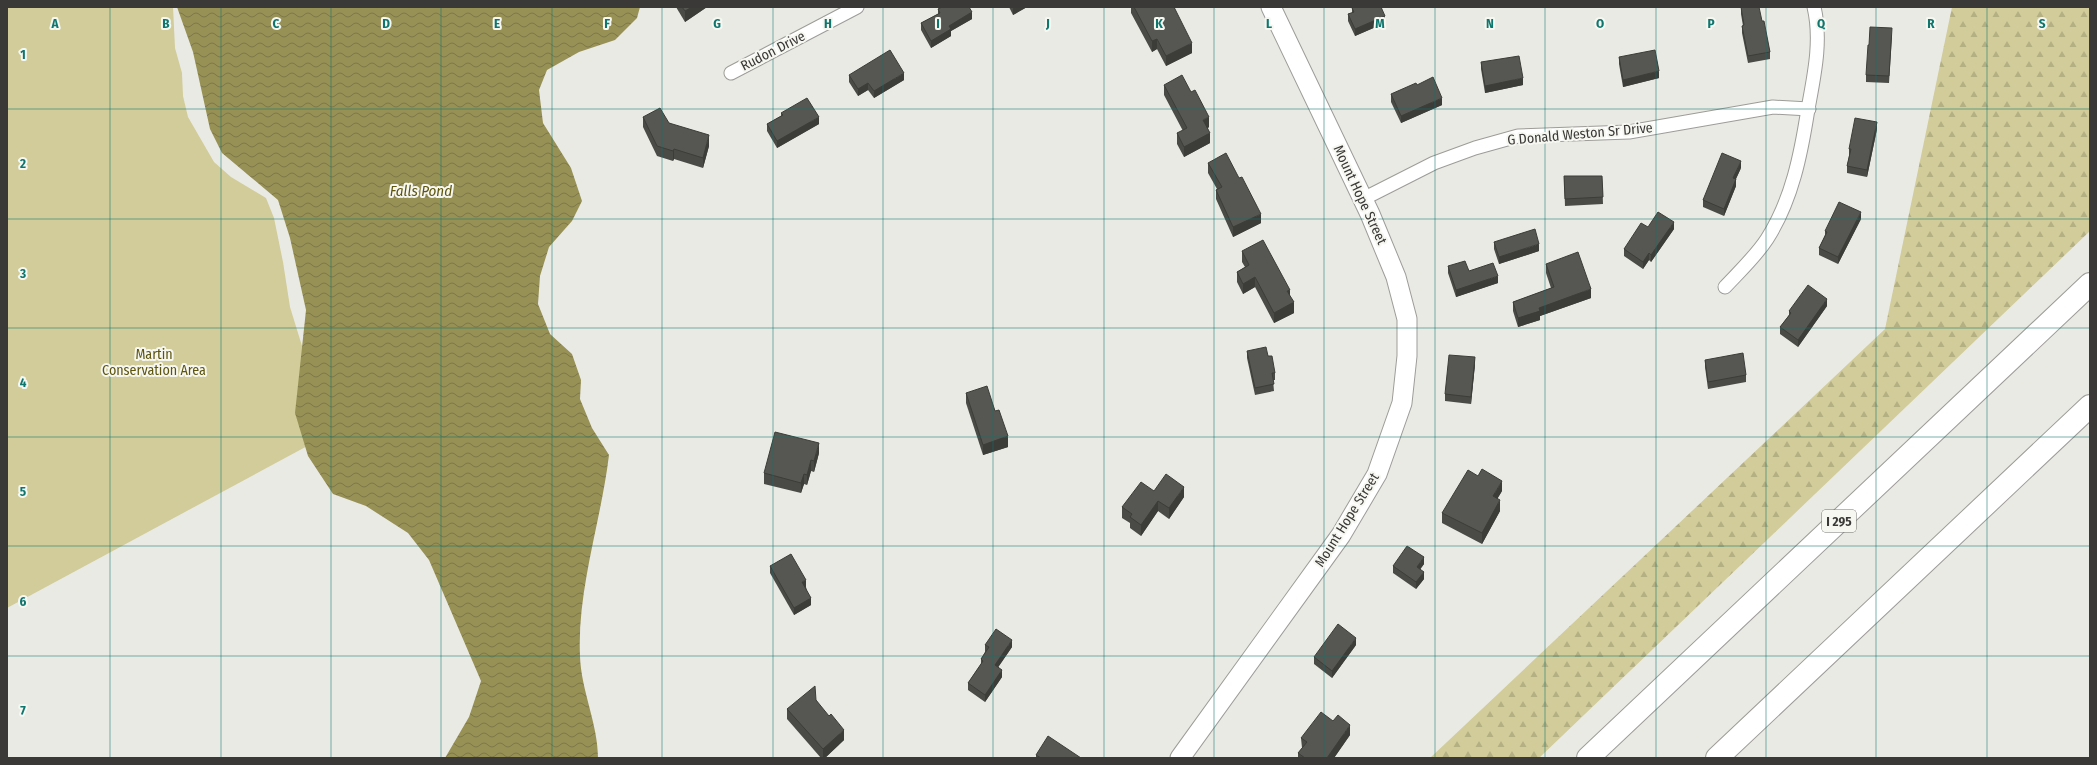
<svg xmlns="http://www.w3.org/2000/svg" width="2097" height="765" font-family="'Fira Sans Condensed',sans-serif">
<defs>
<pattern id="forest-firs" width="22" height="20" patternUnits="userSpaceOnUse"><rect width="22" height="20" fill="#d1cc99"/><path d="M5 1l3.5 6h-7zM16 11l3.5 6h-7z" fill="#b4b084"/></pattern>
<pattern id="water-waves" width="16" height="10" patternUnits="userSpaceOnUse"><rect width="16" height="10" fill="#989156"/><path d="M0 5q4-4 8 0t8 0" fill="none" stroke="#7d7748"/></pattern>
</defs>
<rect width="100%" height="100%" fill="#eaeae5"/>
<path fill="url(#forest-firs)" d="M1952,7h138v224l-551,527h-109l455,-429z"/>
<path fill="#d1cc99" d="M7,7h166l2,41 7,25 1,23 5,21 26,45 17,15 35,21 8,20 9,44 7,45 20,65 27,58 -330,178z"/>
<path fill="url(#water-waves)" d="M177,7h463l-3,11 -22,22 -36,12 -32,18 -8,20 4,33 28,45 11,33 -10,20 -23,26 -9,29 -2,28 12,30 22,20 9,26 -1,19 12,29 17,27c-8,67 -32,134 -29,201 1,34 18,68 18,102h-153l24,-41 12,-36 -52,-121 -21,-27 -42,-27 -33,-12 -25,-38 -13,-43 11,-103 -16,-72 -12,-38 -56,-47 -12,-24 -17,-77z"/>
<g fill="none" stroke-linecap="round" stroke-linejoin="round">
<g stroke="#9d9c98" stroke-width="15">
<g id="street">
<path d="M731,73l126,-66"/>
<path d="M1363,199l71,-36 41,-15 43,-12 111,-4 144,-25 36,2"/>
<path d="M1725,287c14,-15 31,-31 42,-48 25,-39 34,-85 41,-130 6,-33 14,-68 6,-102"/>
</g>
</g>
<g stroke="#9d9c98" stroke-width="21">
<path id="secondary" d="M1180,758l161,-223 36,-61 25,-71 5,-47v-37l-11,-42 -26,-63 -99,-207"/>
</g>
<g stroke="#9d9c98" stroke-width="24">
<g id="highway">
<path d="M1588,758l502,-474"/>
<path d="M1717,758l373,-352"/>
</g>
</g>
<use href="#street" stroke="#fff" stroke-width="13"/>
<use href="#secondary" stroke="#fff" stroke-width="19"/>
<use href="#highway" stroke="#fff" stroke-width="22"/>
</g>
<g fill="#4a4a47">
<path d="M676,7h31l-22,15z"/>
<path d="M942,7h27l3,12 -21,12v5l-20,12 -10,-18v-7l17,-9v-5z"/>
<path d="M1009,7h18l-14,8z"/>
<path d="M1131,7h43l18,46 -26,13 -9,-17 -5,3 -21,-39z"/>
<path d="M1353,7h28l4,16 -30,13 -7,-15v-7l4,-1v-5h1z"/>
<path d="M1741,7l21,14 8,31v7l-22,4 -6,-30v-7h1l-2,-12z"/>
<path d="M1892,35l-3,48 -23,-1v-7z"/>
<path d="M1619,57l40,21 -36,9 -4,-23z"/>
<path d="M1481,62l42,23 -38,8 -4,-24z"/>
<path d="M849,75l55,5 -30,18 -6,-8 -10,6 -9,-14z"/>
<path d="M1164,85l45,42 -1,1 2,15 -26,14 -7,-13v-11l6,-2 -19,-36z"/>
<path d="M1391,94l51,11 -41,18 -10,-21z"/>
<path d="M781,113l38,11 -42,24 -10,-17v-7l14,-8z"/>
<path d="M643,117l26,6 40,23 -6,22 -29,-9 -1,2 -16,-5 -14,-29z"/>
<path d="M1877,129l-10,48 -20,-4v-7l2,-10v-7z"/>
<path d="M1208,163l53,60 -28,14 -17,-38v-9l1,-1 -9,-16z"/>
<path d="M1741,168l-5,11v7l-12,30 -21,-9v-7z"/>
<path d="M1564,176h38l1,28 -38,2z"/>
<path d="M1861,219l-23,45 -19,-9v-7l6,-13v-4z"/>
<path d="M1648,227l26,2 -23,33 -2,-2 -6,9 -19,-13v-7z"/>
<path d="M1494,242l45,9 -40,13 -5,-15z"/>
<path d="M1242,251l48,45 4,17 -20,10 -19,-36 -12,7 -6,-12v-10l8,-5 -3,-5z"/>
<path d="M1546,264l45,34 -51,18v4l-22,7 -5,-16v-9l38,-14 -5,-15z"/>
<path d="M1448,266l21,5 29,12 -42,14 -8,-24z"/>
<path d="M1827,306l-29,41 -18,-13v-7l9,-12v-4z"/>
<path d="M1247,351l21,5 7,17v7h-2l1,11 -19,4 -8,-37z"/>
<path d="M1705,360l41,15v7l-38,7 -3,-22z"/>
<path d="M1475,364l-4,40 -26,-3v-7z"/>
<path d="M966,393l29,18 13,36 -25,8 -17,-52z"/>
<path d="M819,453l-5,19 -3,-1 -4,14 -3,-1 -3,9 -37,-9v-11z"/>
<path d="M1154,491l30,6 -15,22 -11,-8 -17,25 -11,-8v-5l-8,-5v-11z"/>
<path d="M1502,491l-5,8 3,12 -18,33 -40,-21v-10z"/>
<path d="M1424,564l-4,5 4,10 -8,10 -23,-16v-7z"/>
<path d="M770,566l36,21 5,18 -17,10 -24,-42z"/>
<path d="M985,645l27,2 -14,20 4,10 -17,25 -17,-12v-7l13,-19v-5l4,-7z"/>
<path d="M1356,645l-24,33 -18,-14v-7z"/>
<path d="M816,700l28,40 -19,18h-4l-34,-39v-10z"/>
<path d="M1350,735l-16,23h-36v-5l4,-5 -1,-10z"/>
<path d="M1036,755l45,3h-45z"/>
</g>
<g fill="#3c3c39">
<path d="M692,7h15l-22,15v-11z"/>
<path d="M1013,7h14l-14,8z"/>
<path d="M972,12v7l-21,12v5l-20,12v-7l18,-15z"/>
<path d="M1385,16v7l-30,13v-7z"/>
<path d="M1157,39v10l-5,3v-11z"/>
<path d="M1192,43v10l-26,13v-10z"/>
<path d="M1659,71v7l-36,9v-7z"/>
<path d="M904,73v7l-30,18v-7z"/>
<path d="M1523,78v7l-38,8v-7z"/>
<path d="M868,83v7l-10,6v-7z"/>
<path d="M1442,98v7l-41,18v-7z"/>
<path d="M819,117v7l-42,24v-7z"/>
<path d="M1209,117v10l-6,3v-10z"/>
<path d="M1877,122v7l-10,48v-7z"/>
<path d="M1210,133v10l-26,14v-10z"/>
<path d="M709,135v11l-6,22v-10z"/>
<path d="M674,149v10l-1,2v-10z"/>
<path d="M1741,161v7l-8,17v-7z"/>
<path d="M1736,179v7l-12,30v-7z"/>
<path d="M1861,212v7l-23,45v-7z"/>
<path d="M1261,214v9l-28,14v-10z"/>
<path d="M1674,222v7l-23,33v-7z"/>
<path d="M1539,244v7l-40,13v-7z"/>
<path d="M1649,253v7l-6,9v-7z"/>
<path d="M1498,276v7l-42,14v-7z"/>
<path d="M1255,277v10l-12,7v-10z"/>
<path d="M1591,289v9l-51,18v4l-22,7v-9l21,-10z"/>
<path d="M1290,290v10l-3,-9z"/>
<path d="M1827,299v7l-29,41v-7z"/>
<path d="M1294,302v11l-20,10v-10z"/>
<path d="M1475,357v7l-4,40v-7z"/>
<path d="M1008,436v11l-25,8v-10z"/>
<path d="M819,443v10l-5,19v-11z"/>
<path d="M811,460v11l-4,14v-10z"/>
<path d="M804,474v10l-3,9v-10z"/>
<path d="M1502,481v10l-9,15v-10z"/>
<path d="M1184,487v10l-15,22v-11z"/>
<path d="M1500,500v11l-18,33v-11z"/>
<path d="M1158,501v10l-17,25v-11z"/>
<path d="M1424,557v7l-7,10v-7z"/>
<path d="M1424,572v7l-8,10v-7z"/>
<path d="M806,580v7l-4,2v-7z"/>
<path d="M811,598v7l-17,10v-7z"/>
<path d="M1356,638v7l-24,33v-7z"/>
<path d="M1012,640v7l-17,25v-7z"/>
<path d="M1002,670v7l-17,25v-7z"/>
<path d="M1350,725v10l-16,23h-7z"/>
<path d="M844,730v10l-19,18h-2v-9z"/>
</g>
<g fill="#565652" stroke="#3c3c39">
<path d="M682,7h10l-7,4z"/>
<path d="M942,7h27l3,5 -23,14 2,3 -20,12 -10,-18 19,-10 -2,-4z"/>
<path d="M1134,7h40l18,36 -26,13 -9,-17 -5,2z"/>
<path d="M1355,7h26l4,9 -30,13 -7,-15 6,-2 -2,-4z"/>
<path d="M1741,7h18l3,14h2l6,31 -22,4 -6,-30 2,-1z"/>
<path d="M1870,27l22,1 -3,48 -23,-1 2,-30h1z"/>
<path d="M890,50l14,23 -30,18 -6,-8 -10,6 -9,-14z"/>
<path d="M1655,50l4,21 -36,9 -4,-23z"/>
<path d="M1519,56l4,22 -38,8 -4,-24z"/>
<path d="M1182,75l9,17 4,-2 14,27 -6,3 7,13 -26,14 -7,-14 10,-5 -23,-43z"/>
<path d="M1433,77l9,21 -41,18 -10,-22 25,-11 1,2z"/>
<path d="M807,98l12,19 -42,24 -10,-17 16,-9 -2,-2z"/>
<path d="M660,108l9,15 40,12 -6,23 -29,-9 -1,2 -16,-5 -14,-29z"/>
<path d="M1855,118l22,4 -10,48 -20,-4 4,-17h-2z"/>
<path d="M1226,153l13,25 3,-1 19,37 -28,13 -17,-37 6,-3 -14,-24z"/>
<path d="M1722,153l19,8 -8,17 3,1 -12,30 -21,-9z"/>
<path d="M1564,176h38l1,21 -38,2z"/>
<path d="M1839,202l22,10 -23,45 -19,-9 8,-16 -2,-1z"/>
<path d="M1658,212l16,10 -23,33 -2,-2 -6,9 -19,-13 17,-26 7,4z"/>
<path d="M1535,229l4,15 -40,13 -5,-15z"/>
<path d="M1263,240l27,50 -3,1 7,11 -20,11 -19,-36 -12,7 -6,-12 12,-7 -7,-14z"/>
<path d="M1578,252l13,37 -52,19 1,3 -22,7 -5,-16 41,-15 -8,-23z"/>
<path d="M1465,261l4,10 24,-8 5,13 -42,14 -8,-24z"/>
<path d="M1808,285l19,14 -29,41 -18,-13 11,-14 -2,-2z"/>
<path d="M1266,347l2,9h4l3,17h-3l2,11 -19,4 -8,-37z"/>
<path d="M1743,353l3,22 -38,7 -3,-22z"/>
<path d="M1449,355l26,2 -4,40 -26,-3z"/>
<path d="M987,386l8,25 4,-1 9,26 -25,9 -17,-52z"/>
<path d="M775,432l44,11 -5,18 -3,-1 -4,15 -3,-1 -3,9 -37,-10z"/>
<path d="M1482,469l20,12 -9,15 7,4 -18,33 -40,-20 26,-43 10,6z"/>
<path d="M1166,474l18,13 -15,21 -11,-7 -17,24 -11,-8 2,-3 -10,-7 19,-25 13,9z"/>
<path d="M1407,546l17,11 -7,10 7,5 -8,10 -23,-16z"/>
<path d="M791,554l15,26 -4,2 9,16 -17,10 -24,-42z"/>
<path d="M1338,624l18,14 -24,33 -18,-14z"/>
<path d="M996,629l16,11 -17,25 7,5 -17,25 -17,-12 15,-22 -2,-2 8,-12 -4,-2z"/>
<path d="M815,686l1,14 13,16 2,-2 13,16 -21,19 -36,-40z"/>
<path d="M1321,712l12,9 5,-6 12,10 -23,33h-22l-7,-5 9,-11 -6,-4z"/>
<path d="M1048,736l33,22h-40l-5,-3z"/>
</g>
<path fill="none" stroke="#0f766e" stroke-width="1" stroke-opacity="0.55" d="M110,7v751M221,7v751M331,7v751M441,7v751M552,7v751M662,7v751M773,7v751M883,7v751M993,7v751M1104,7v751M1214,7v751M1324,7v751M1435,7v751M1545,7v751M1656,7v751M1766,7v751M1876,7v751M1987,7v751M7,109h2083M7,219h2083M7,328h2083M7,437h2083M7,546h2083M7,656h2083"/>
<g text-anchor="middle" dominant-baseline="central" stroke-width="4" stroke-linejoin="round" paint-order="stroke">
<rect fill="#f7f7f2" stroke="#73726f" stroke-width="1" x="1822" y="510" width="34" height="22" rx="3"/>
<g font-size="13" font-weight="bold" fill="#3a3937">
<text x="1839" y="521">I 295</text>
</g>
<g font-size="14" fill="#3a3937" stroke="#f7f7f2">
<text transform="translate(773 51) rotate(-27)">Rudon Drive</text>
<text transform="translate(1580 134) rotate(-5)">G Donald Weston Sr Drive</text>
<text transform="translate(1360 195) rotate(65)">Mount Hope Street</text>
<text transform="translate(1347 520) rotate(-58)">Mount Hope Street</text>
</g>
<g font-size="14" fill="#5d550d" stroke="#f7f7f2">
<text x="154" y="354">Martin<tspan x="154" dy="16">Conservation Area</tspan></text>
</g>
<g font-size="15" font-style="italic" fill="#5e560f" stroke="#f7f7f2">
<text x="421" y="191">Falls Pond</text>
</g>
</g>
<g font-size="13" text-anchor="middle" font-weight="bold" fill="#0f766e" stroke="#f7f7f2" stroke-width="4" stroke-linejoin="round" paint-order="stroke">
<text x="55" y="28">A</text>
<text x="166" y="28">B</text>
<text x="276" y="28">C</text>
<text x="386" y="28">D</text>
<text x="497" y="28">E</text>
<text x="607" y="28">F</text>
<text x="717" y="28">G</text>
<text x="828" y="28">H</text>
<text x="938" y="28">I</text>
<text x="1048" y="28">J</text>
<text x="1159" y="28">K</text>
<text x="1269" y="28">L</text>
<text x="1380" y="28">M</text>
<text x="1490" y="28">N</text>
<text x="1600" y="28">O</text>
<text x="1711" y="28">P</text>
<text x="1821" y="28">Q</text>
<text x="1931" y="28">R</text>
<text x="2042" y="28">S</text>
<text x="23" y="59">1</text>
<text x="23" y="168">2</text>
<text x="23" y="278">3</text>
<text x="23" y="387">4</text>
<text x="23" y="496">5</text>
<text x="23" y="606">6</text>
<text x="23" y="715">7</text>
</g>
<rect width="2097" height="765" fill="none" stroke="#3a3937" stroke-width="16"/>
</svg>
